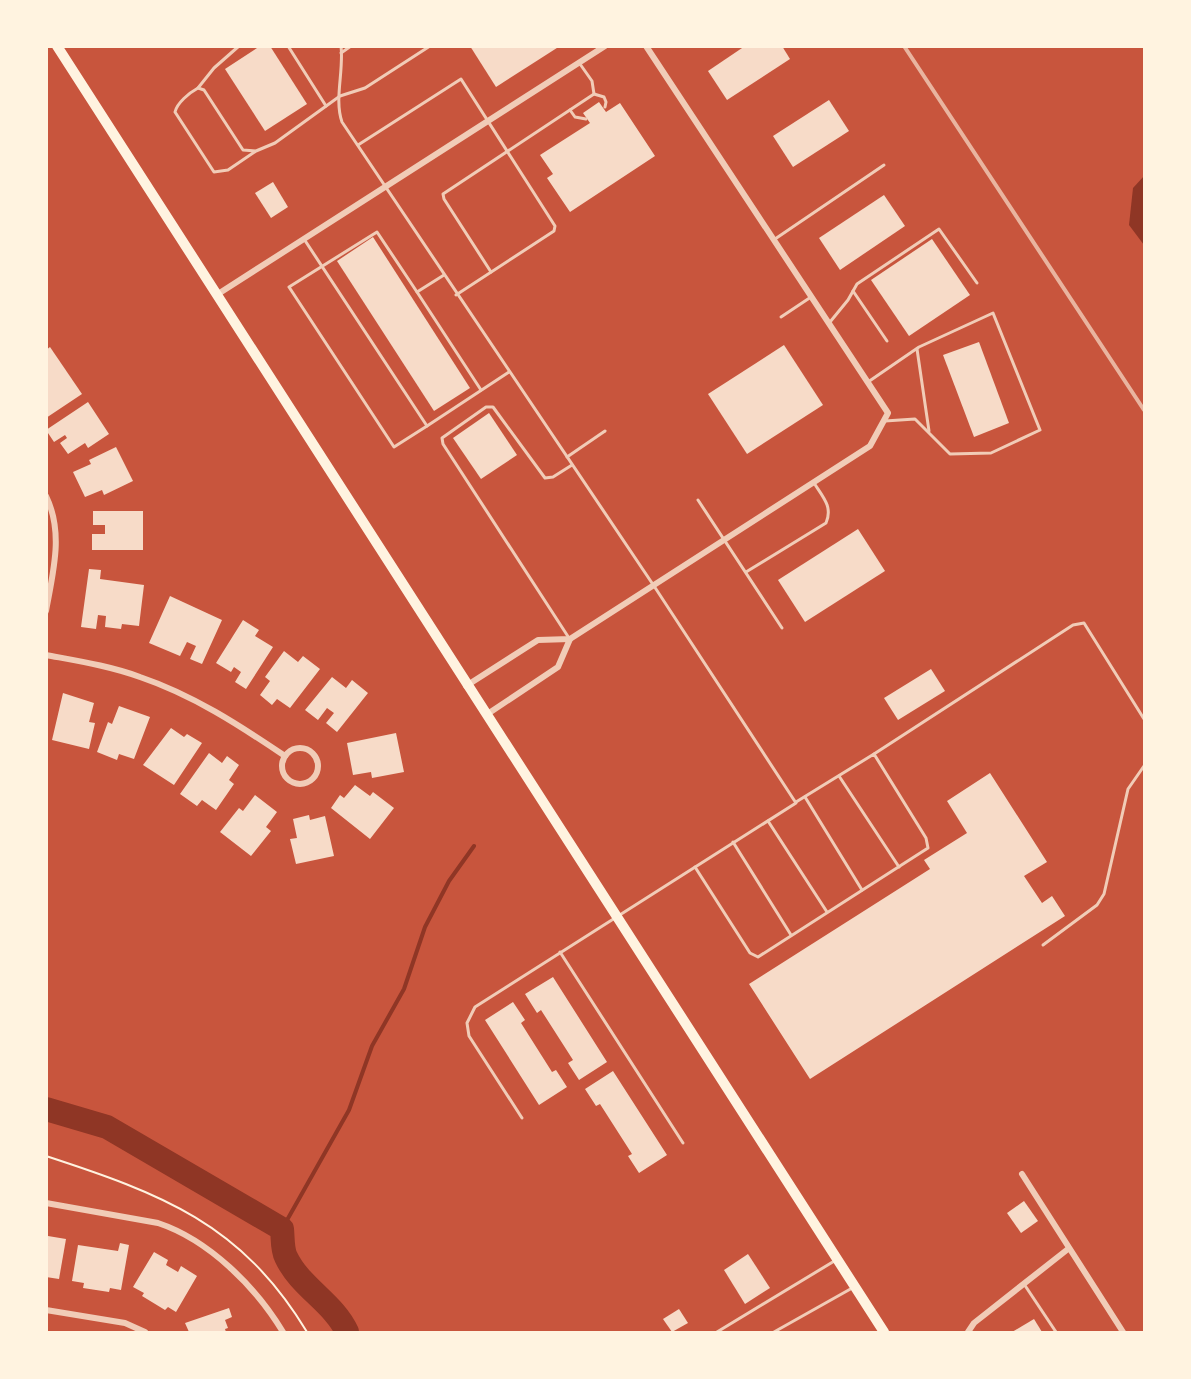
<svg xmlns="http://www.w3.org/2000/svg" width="1191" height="1379" font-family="'Source Sans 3',sans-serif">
<rect width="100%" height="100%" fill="#c8553d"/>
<path fill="#8f3625" d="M1144,176v69l-15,-20 4,-37z"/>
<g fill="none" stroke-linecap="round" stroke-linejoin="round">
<path stroke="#8f3625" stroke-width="4" d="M282,1229l67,-119 23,-64 32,-57 21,-62 24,-46 25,-35"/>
<path stroke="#8f3625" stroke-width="24" d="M46,1109l61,18 175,102c1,9 0,20 4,28 14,30 48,46 61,75"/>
</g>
<g fill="#f7dbc8">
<path d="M260,46h10l37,58 -42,27 -40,-62z"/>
<path d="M470,46h90l-64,41z"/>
<path d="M745,46h37l8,13 -63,41 -19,-29z"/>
<path d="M829,100l20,31 -56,36 -20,-31z"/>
<path d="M599,102l7,10 14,-9 35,53 -85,56 -23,-34 6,-4 -13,-19 50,-32 -7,-10z"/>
<path d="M273,182l15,25 -17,11 -16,-25z"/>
<path d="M884,195l21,31 -65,44 -21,-32z"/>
<path d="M373,237l97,151 -36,23 -97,-150z"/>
<path d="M932,239l38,56 -61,41 -38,-56z"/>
<path d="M979,342l30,81 -35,14 -31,-82z"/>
<path d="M784,345l39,60 -76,49 -39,-60z"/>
<path d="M50,347l32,47 -36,24v-68z"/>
<path d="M88,402l21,32 -21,14 -3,-5 -17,11 -8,-11 7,-5 -2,-3 -11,7 -8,-12z"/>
<path d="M489,413l28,42 -36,24 -28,-41z"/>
<path d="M116,447l17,34 -29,14 -2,-5 -17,7 -12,-25 18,-8 -2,-4z"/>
<path d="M93,511h50v39h-51v-16h13v-9h-12z"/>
<path d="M858,529l27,42 -80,51 -27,-42z"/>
<path d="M89,569l12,1 -1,9 44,6 -5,41 -17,-2 -1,5 -16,-2 1,-11 -8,-1 -2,14 -15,-2z"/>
<path d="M170,596l52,24 -20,44 -12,-5 6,-13 -9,-4 -7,14 -31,-13z"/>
<path d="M243,620l16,10 -4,6 18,11 -27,42 -11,-7 6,-10 -7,-5 -3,5 -15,-9z"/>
<path d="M284,651l14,11 5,-6 17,13 -30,39 -13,-9 -5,6 -12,-10 10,-14 -5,-4z"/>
<path d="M931,669l14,22 -47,29 -14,-22z"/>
<path d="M332,677l14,11 6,-8 16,13 -31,39 -11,-9 8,-10 -7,-5 -9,12 -13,-10z"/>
<path d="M63,693l31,10 -5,19 6,1 -6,26 -37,-9z"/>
<path d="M119,706l31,11 -16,42 -15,-5 -2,6 -20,-8 11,-30 4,2z"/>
<path d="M171,728l13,9 3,-3 15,9 -28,42 -31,-20z"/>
<path d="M396,733l8,39 -32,6 -1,-6 -18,3 -6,-32z"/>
<path d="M209,753l13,10 5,-7 12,9 -10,15 5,4 -18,26 -14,-10 -5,6 -17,-12z"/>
<path d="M990,773l57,89 -23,14 18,27 10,-7 13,20 -255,163 -61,-95 181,-115 -6,-9 43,-27 -20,-32z"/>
<path d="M355,785l15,11 3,-4 21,16 -24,31 -39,-31 9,-13 4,3z"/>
<path d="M255,795l22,17 -11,15 5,4 -20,25 -31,-24 19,-24 4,3z"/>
<path d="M309,815l1,5 15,-4 9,40 -38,8 -6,-25 7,-1 -4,-19z"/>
<path d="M553,977l54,85 -28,18 -11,-17 5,-3 -32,-50 -4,3 -12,-19z"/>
<path d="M513,1002l12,18 -4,3 31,49 4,-2 11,17 -28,18 -54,-85z"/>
<path d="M613,1071l54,84 -28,18 -11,-17 4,-2 -32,-50 -4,2 -11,-17z"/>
<path d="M1024,1201l14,20 -17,12 -14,-20z"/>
<path d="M48,1236l18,3 -7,40 -13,-2z"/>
<path d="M120,1243l9,2 -8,45 -11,-2 -1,4 -26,-4 1,-5 -12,-2 6,-36 40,6z"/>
<path d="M154,1252l14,8 -2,5 12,7 3,-6 16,10 -21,36 -8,-5 -3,3 -23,-14 2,-3 -11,-6z"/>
<path d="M748,1254l22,34 -25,16 -21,-34z"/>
<path d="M229,1308l3,9 -7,3 3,8 -3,1 1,3h-37l-4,-9z"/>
<path d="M679,1309l9,14 -16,9 -9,-13z"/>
<path d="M1034,1319l8,13h-30z"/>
</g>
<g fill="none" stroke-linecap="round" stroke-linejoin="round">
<path stroke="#fff3e0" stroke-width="2" d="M46,1156c116,38 195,67 261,176"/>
<g stroke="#f1ccb7" stroke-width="3">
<path d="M288,46l38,60"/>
<path d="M341,46c3,25 -7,53 1,76l312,464 142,217 -321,204 -8,16 2,13 53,82"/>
<path d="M341,53l10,-7"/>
<path d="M580,64l12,17 2,13"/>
<path d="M198,88l16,-20 25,-22"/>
<path d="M570,110l5,7 11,2"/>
<path d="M358,145l103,-66 94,147 -1,5 -98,64"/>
<path d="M256,151l-28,19 -14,2 -39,-60c2,-9 14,-19 23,-24l6,2 39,60 13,1 19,-8 65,-47 25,-8 65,-42"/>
<path d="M304,239l123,187 82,-54"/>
<path d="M775,239l109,-74"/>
<path d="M491,272l-47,-73 -1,-5 151,-100 10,3 2,5 -1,5"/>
<path d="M444,275l-27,17 64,98"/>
<path d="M853,291l34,50"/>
<path d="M417,292l-40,-60 -88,55 105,160 33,-21"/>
<path d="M781,317l30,-20"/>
<path d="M830,322l18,-22 9,-16 82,-55 38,54"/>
<path d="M917,349l12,82"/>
<path d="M868,382l51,-35 74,-34 47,117 -49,23 -41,1 -35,-35 -30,2"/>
<path d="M567,457l38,-26"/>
<path d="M698,500l84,128"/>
<path d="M746,572l80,-49c7,-16 -3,-26 -12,-40"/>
<path d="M569,638l-126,-194 -1,-6 44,-31h7l52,71 8,-1 19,-12"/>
<path d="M874,754l199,-129 11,-2 60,96"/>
<path d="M839,776l60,91"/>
<path d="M805,797l57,93"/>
<path d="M768,821l59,91"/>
<path d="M733,842l58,93"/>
<path d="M695,867l55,86 8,4 170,-109 -2,-10 -52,-84 -78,48"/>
<path d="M1043,945l54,-40 7,-11 24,-105 16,-23"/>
<path d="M560,952l123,191"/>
<path d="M1024,1284l32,48"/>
<path d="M717,1332l119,-72"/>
<path d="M774,1332l80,-45"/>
</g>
<g stroke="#f1ccb7" stroke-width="6">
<path d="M218,294l387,-248"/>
<path d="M46,496c18,37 7,76 0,115"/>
<path d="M46,655c32,6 64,11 94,22 53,18 99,48 145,79"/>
<path d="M466,686l72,-46 32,-1 300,-193 18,-33 -242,-367"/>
<path d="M486,715l72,-48 12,-28"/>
<circle cx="300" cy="766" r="18"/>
<path d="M1022,1174l101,158"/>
<path d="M46,1203l112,20c51,17 98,64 125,109"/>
<path d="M46,1310l79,13 20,9"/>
<path d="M968,1332l6,-9 94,-74"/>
</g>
<path stroke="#fff3e0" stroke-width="10" d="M57,46l827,1286"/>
<path stroke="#e9b49f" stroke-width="4" d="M904,46l240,364"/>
</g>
<rect width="1191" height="1379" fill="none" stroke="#fff3e0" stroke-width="96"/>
</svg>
